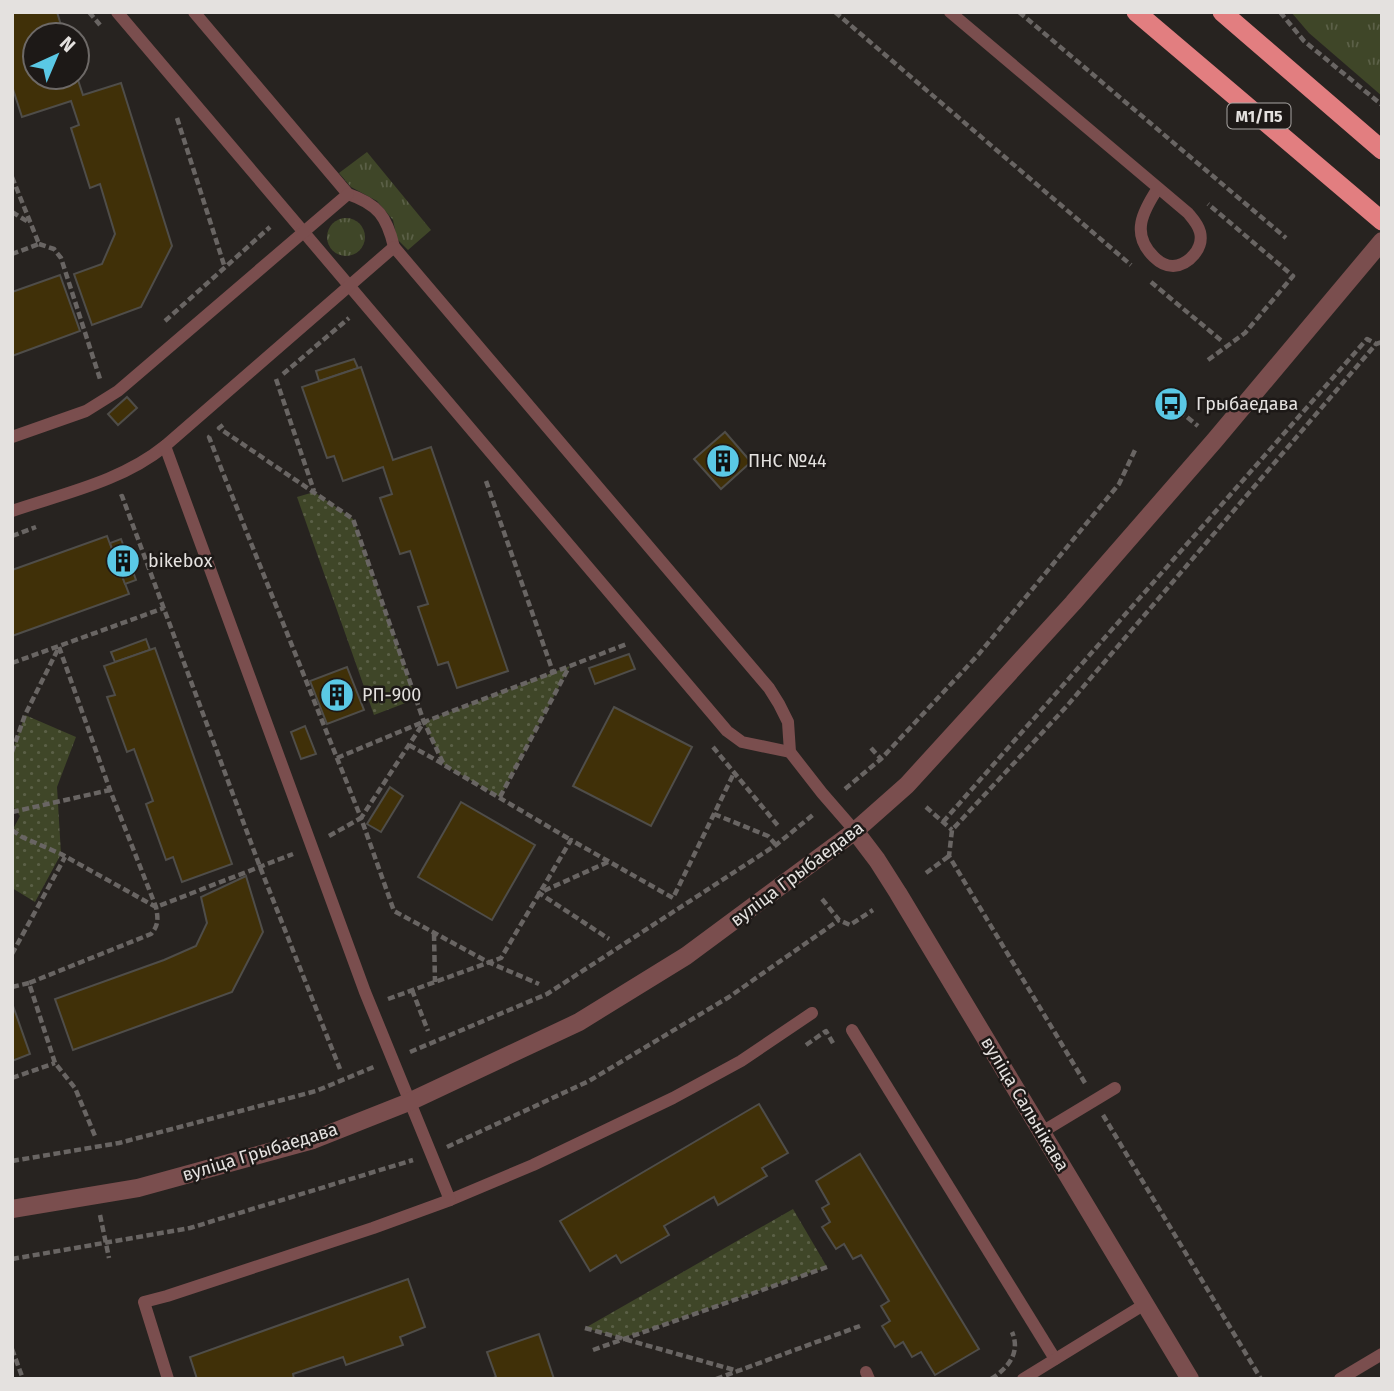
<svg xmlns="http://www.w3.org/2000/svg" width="1394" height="1391" font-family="'Fira Sans',sans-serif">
<defs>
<pattern id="grass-tufts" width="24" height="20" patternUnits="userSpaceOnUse" patternTransform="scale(1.75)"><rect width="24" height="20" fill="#3f4628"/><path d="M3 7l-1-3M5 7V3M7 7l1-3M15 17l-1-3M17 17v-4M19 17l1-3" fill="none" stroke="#5b6047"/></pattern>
<pattern id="park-dots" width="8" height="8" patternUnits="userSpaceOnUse" patternTransform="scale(1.75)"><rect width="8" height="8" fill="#3f4628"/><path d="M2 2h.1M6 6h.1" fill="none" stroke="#5b6047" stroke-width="1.8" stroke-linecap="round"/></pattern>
</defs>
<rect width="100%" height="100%" fill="#272320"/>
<g fill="url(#grass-tufts)">
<path d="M1291,12h91v84l-73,-63z"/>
<path d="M367,152l64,78 -23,20 -11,-11 -4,-19 -16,-19 -26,-14 -12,-14z"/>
<circle cx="346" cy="237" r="19"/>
</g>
<g fill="url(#park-dots)">
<path d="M314,492l39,27 63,180 -42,16 -77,-218z"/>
<path d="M570,666l-70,131 -56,-32 -20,-43z"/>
<path d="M25,715l51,22 -19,50 4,67 -26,48 -23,-14v-57l8,-15 -8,-11v-53z"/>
<path d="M793,1209l34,58 -204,71 -38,-10z"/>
</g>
<g fill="#403008" stroke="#4f4d49" stroke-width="2">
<path d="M12,12h45l7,23h-29v42h42l6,18 38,-12 51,163 -31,61 -49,18 -18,-51 28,-10 13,-30 -15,-50 -10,4 -19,-60 8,-3 -8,-24 -49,16 -10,-31z"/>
<path d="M60,275l20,56 -68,25v-64z"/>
<path d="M354,359l4,9 -39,13 -3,-10z"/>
<path d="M361,367l32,93 38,-13 77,224 -51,17 -9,-26 -10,3 -20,-58 10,-3 -18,-53 -10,3 -20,-56 12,-4 -9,-27 -40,14 -9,-25 -7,2 -25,-71z"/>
<path d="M127,397l10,11 -19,17 -10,-11z"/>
<path d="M725,432l26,30 -30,27 -27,-30z"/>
<path d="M107,536l22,58 -117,42v-66z"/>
<path d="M121,539l15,41 -11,4 -15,-41z"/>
<path d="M146,639l4,11 -35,12 -4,-10z"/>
<path d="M155,648l77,216 -50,18 -9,-25 -7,3 -20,-56 7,-3 -19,-52 -7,3 -20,-55 8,-2 -11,-29z"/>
<path d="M629,654l6,15 -40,15 -6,-16z"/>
<path d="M347,667l17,43 -37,14 -17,-43z"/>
<path d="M614,707l78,40 -41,79 -78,-40z"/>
<path d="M305,726l11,28 -15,5 -10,-27z"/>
<path d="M390,787l13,9 -22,36 -14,-8z"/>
<path d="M461,802l74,43 -43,75 -74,-43z"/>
<path d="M246,876l17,56 -31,60 -159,58 -18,-51 109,-39 32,-14 11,-23 -6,-26z"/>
<path d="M12,1003l18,51 -18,7z"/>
<path d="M759,1104l29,49 -26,15 5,8 -49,29 -4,-8 -50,29 5,9 -48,28 -5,-8 -26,16 -30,-50z"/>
<path d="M860,1154l119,195 -44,26 -14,-23 -9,5 -9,-15 -8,5 -13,-21 8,-5 -9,-15 8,-5 -28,-46 -8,4 -9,-15 -8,5 -14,-22 8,-5 -8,-14 7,-4 -13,-23z"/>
<path d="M408,1279l17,48 -25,10 3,8 -57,20 -3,-8 -50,17 1,5h-97l-7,-22z"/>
<path d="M539,1334l15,45h-63l5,-2 -9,-25z"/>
</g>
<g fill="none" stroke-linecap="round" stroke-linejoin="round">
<g stroke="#696563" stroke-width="4.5" stroke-dasharray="7 3.5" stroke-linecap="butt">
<path d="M89,12l11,13"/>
<path d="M835,12l296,253"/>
<path d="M1019,12l267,226"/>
<path d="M1280,12l24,29 78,64"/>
<path d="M177,118l48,150"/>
<path d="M12,177l27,67 -27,10"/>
<path d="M12,212l18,11"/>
<path d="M39,244l15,5 7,9 39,121"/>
<path d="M1151,282l72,60"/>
<path d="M165,321l105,-94"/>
<path d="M1208,360l37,-27 48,-57 -85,-72"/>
<path d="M283,374l66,-56"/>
<path d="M276,379l38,112"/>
<path d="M1171,404l27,22"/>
<path d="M223,425l-4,3 134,91 71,203 20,43 127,75"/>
<path d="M210,436l-1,1 12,31 140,350 63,-96 203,-78"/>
<path d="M486,481l67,191"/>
<path d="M120,497l2,-1 138,371 80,202"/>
<path d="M12,536l24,-9"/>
<path d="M59,647l51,143 46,117c2,11 3,18 -5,27l-122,49 26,80 20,25 20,48"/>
<path d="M12,663l152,-55"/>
<path d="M409,745l34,19"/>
<path d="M713,747l66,80"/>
<path d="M871,748l10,11"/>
<path d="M12,752l13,-37 34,-68"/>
<path d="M337,758l86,-36"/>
<path d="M845,789l36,-30 97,-104 141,-171 17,-36"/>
<path d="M500,797l69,-130"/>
<path d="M926,807l26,23"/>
<path d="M12,812l98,-22"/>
<path d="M714,814l54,22 8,9"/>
<path d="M943,822l424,-483 9,5 6,-2"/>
<path d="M12,830l10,7 39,17 95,53 137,-53"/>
<path d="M329,836l32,-18 33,93 94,51 51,22"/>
<path d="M608,862l-69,31 70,46"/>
<path d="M926,873l23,-17"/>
<path d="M822,899l17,21 11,5 23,-15"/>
<path d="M434,934l1,48"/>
<path d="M12,954l53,-97"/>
<path d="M12,987l17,-4"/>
<path d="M412,990l16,41"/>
<path d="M388,999l113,-41 70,-118 102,58 61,-125"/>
<path d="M806,1045l20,-14 8,14"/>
<path d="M410,1052l137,-58 229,-149 38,-31"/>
<path d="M12,1078l43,-15"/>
<path d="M1085,1083l-136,-227 3,-26 114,-123 310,-363"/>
<path d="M1103,1115l158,264"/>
<path d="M447,1147l142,-66 140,-84 110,-77"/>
<path d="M12,1161l107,-18 197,-52 60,-25"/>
<path d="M100,1215l9,43"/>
<path d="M12,1259l178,-31 223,-68"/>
<path d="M585,1328l153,43"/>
<path d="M12,1349l11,30"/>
<path d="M593,1350l234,-83"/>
<path d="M716,1379l144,-53"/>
<path d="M991,1379c17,-11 30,-26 21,-47"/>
</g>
<g stroke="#7a4e4e" stroke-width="12">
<path d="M117,12l610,719 15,11 48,10"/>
<path d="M194,12l154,182c30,10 39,23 46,53"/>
<path d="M950,12l238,201c5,6 10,11 12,19 4,16 -11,33 -27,34 -8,0 -14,-4 -19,-9 -24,-23 -11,-46 4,-69"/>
<path d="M12,437l74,-26 32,-20 230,-197"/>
<path d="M12,511c53,-18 110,-30 153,-65"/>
<path d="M852,1030l203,329"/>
<path d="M1042,1132l73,-44"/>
<path d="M450,1200l83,-35 140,-67 68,-37 71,-48"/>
<path d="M866,1372l3,7"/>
<path d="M168,1379l-24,-77 23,-6 206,-68 77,-28 -85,-208 -200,-546 229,-199 375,441 10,16 9,18 2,30 32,41 33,38"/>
<path d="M1023,1379l122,-75"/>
<path d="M1340,1379l42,-25"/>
</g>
<g stroke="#7a4e4e" stroke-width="18">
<path d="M855,831l22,29 21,33 292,486"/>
<path d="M12,1209l126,-21 175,-48 96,-38 170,-80 107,-66 169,-125 52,-46 166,-182 142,-163 167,-199"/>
</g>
<g stroke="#e27e80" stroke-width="19">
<path d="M1136,12l246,209"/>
<path d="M1222,12l160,138"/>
</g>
</g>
<defs>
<g id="bus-disc" transform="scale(1.75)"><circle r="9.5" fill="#5ac8e5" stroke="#1d1917"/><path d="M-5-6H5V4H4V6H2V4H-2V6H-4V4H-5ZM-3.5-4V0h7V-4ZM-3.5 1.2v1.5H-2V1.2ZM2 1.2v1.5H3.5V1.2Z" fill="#111"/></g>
<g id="building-disc" transform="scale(1.75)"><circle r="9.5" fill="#5ac8e5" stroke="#1d1917"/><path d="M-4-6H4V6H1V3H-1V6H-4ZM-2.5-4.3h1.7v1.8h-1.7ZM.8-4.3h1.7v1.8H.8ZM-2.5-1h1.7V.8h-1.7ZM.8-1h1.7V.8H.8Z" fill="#111"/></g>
</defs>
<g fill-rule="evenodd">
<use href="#bus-disc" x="1171" y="404"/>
<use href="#building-disc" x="723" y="461"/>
<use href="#building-disc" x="123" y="561"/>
<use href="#building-disc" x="337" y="695"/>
</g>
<g text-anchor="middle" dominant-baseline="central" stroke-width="5" stroke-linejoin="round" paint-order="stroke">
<rect fill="#1d1917" stroke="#a8a5a3" stroke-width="2" x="1227.5" y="103.5" width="63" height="25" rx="5"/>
<g font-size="16" font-weight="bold" fill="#e4e1df">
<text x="1259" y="116">М1/П5</text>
</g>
<g font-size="18" fill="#e4e1df" stroke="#1d1917" text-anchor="start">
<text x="1196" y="404">Грыбаедава</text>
<text x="748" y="461">ПНС №44</text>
<text x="148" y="561">bikebox</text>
<text x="362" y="695">РП-900</text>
</g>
<g font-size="18" fill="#e4e1df" stroke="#1d1917">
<text transform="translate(797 874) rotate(-37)">вуліца Грыбаедава</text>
<text transform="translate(1025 1104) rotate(59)">вуліца Сальнікава</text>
<text transform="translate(260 1152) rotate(-17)">вуліца Грыбаедава</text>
</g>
</g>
<rect width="1394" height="1391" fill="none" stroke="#e4e1df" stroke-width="28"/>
<g transform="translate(56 56) rotate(44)"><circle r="33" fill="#1d1917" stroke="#6d6967" stroke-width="2"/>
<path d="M0-5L12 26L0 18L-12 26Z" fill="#5ac8e5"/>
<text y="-10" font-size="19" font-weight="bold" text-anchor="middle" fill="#e4e1df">N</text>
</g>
</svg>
